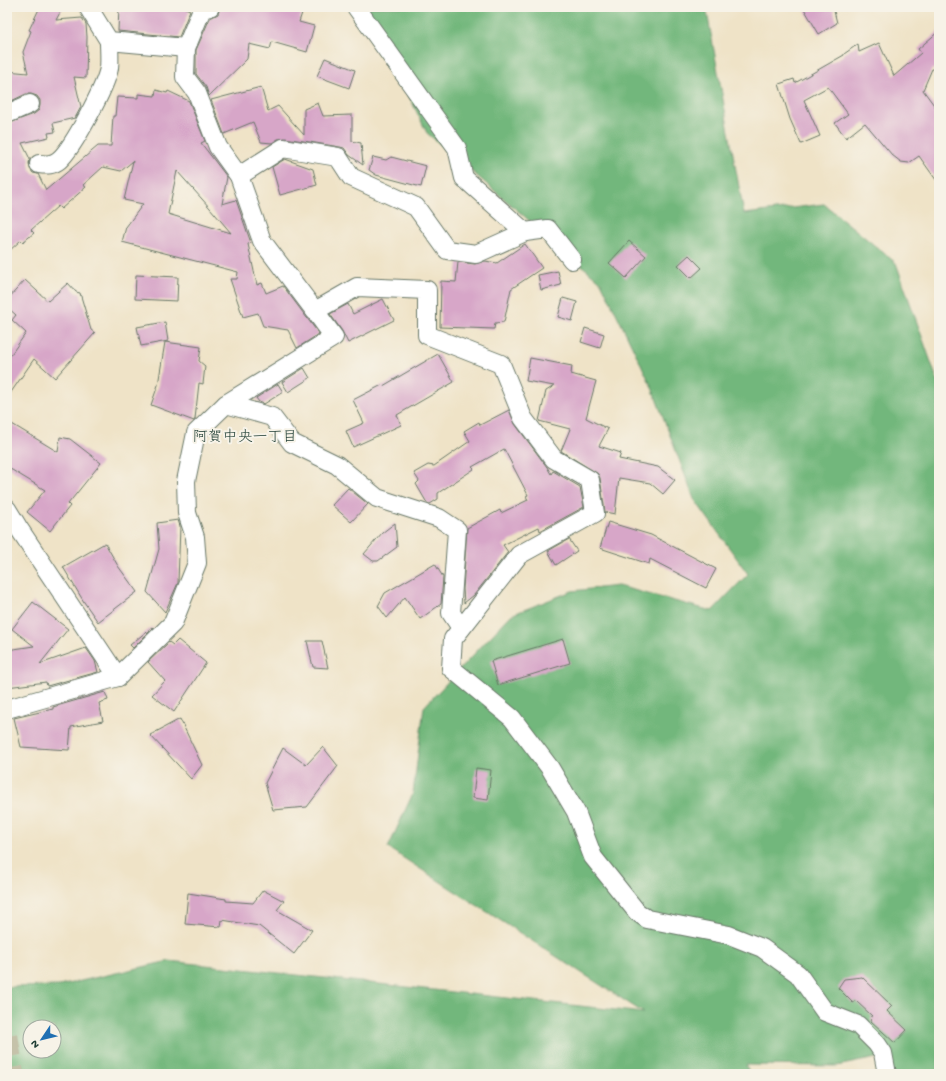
<svg xmlns="http://www.w3.org/2000/svg" width="946" height="1081" font-family="'Gochi Hand','Klee One',sans-serif">
<rect width="100%" height="100%" fill="#f7f3e8"/>
<filter id="ink" filterUnits="userSpaceOnUse"><feTurbulence type="fractalNoise" baseFrequency=".025" numOctaves="2"/><feDisplacementMap in="SourceGraphic" scale="8" xChannelSelector="R" yChannelSelector="G"/><feConvolveMatrix kernelMatrix="1 2 1 2 8 2 1 2 1" color-interpolation-filters="sRGB"/></filter>
<filter id="wash" filterUnits="userSpaceOnUse"><feTurbulence type="fractalNoise" baseFrequency=".012" numOctaves="4" result="noise"/><feDisplacementMap in="SourceGraphic" scale="16" xChannelSelector="R" yChannelSelector="G"/><feGaussianBlur stdDeviation="0.9" result="paint"/><feColorMatrix in="noise" values="0 0 0 0 0 0 0 0 0 0 0 0 0 0 0 0 0 1.4 0 .05"/><feComposite in="paint" operator="in"/></filter>
<g filter="url(#wash)">
<rect width="100%" height="100%" fill="#efe3c7"/>
<path fill="#72b77b" stroke="#487a58" fill-rule="evenodd" d="M366,7h339l2,5 37,202 80,-10 72,59 43,122v689h-51l3,-19 -54,11 -91,-1 4,9h-743v-87l52,-1 110,-25 475,52 -256,-165 25,-55 11,-86 87,-92 61,-24 46,-5 94,25 36,-37 -54,-75 -43,-114 -50,-103 -174,-149zM30,1027h24v24h-24z"/>
<g id="blocks">
<g fill="#d7a6c8" fill-rule="evenodd">
<path d="M40,7h23l-7,13 26,-2 4,6 1,13 -1,41 -12,-1 7,30 -6,11 -22,5 2,9 -7,1 1,4 -27,6 8,16 -1,4 1,6 3,4 5,1 8,16 52,-44h13l2,-30h2l2,-19 21,1v-4l17,2 1,-6 11,3 1,-2 21,10 16,40 -4,2 26,34 -5,27 14,-4 15,43 -3,1 9,41 5,-2 4,10 17,-7 36,48 -22,14 -9,-18 -25,-4 -5,-13 -15,4 -13,-38h7l1,-7 -116,-30 4,-15 17,-23 -19,-4 9,-39 -12,10 -18,-4 -20,18 3,2 -25,22 -3,-3 -27,24 3,3 -11,9 -2,-2 -14,13v-129l27,-10 5,-4 1,-5v-5l-3,-4 -6,-2h-5l-19,9v-32l21,2 -5,-21 8,-21 -2,-1zM177,171l33,37 21,25 -63,-19z"/>
<path d="M119,7h64l7,3 -11,27 -61,-6z"/>
<path d="M220,7h84l-5,15 15,4 -7,26 -35,-10 -2,7 -21,-5 -2,15 -38,37 -3,-9 -10,-13v-24l14,-32 8,-4z"/>
<path d="M803,7h30l4,16 -18,11z"/>
<path d="M939,31v39l-7,-1 -9,21 16,22v72l-20,-28 -10,7 -8,-1 -9,-7 -27,-32 -19,15 -11,-15 13,-9 -20,-27 -24,13 16,36 -19,8 -11,-25 -11,-35 15,-5 1,4 49,-28v-1l14,-10 1,8 20,-9 15,33 27,-23 -3,-4z"/>
<path d="M325,58l30,12 -6,18 -32,-12z"/>
<path d="M261,87l7,24 10,-5 26,29v-26l14,-6 5,13 29,-1v26l9,2 2,22 -14,-10 -5,-7 -4,-1 -55,-9 -7,1 -6,4 -11,-1 -8,-20 -29,12 -13,-34z"/>
<path d="M373,157l13,3 5,-3 35,9 -5,21 -45,-12 -7,-5z"/>
<path d="M285,159l28,10 4,16 -37,10 -8,-28z"/>
<path d="M629,241l17,15 -20,22 -17,-15z"/>
<path d="M525,244l17,24 -31,21 -7,33 -9,1 -1,6 -54,-2 1,-46 15,1 2,-20 17,2 10,-3 12,2z"/>
<path d="M689,255l13,13 -11,10 -13,-13z"/>
<path d="M558,271l3,14 -20,5 -3,-15z"/>
<path d="M136,275l42,2 -1,24 -42,-2z"/>
<path d="M25,280l23,21 20,-18 8,9 4,1 11,37 4,3 -40,45 -21,-19 -27,39v-38l19,-27 -14,-13 4,-5 -9,-8v-7z"/>
<path d="M563,298l14,4 -5,19 -14,-4z"/>
<path d="M383,299l11,21 -46,23 -6,-12 -12,-17 18,-10 5,10z"/>
<path d="M165,322l3,19 -27,5 -4,-19z"/>
<path d="M585,328l19,6 -4,14 -19,-6z"/>
<path d="M165,342l36,5 -2,14 6,5 -2,18 -4,-1 -4,36 -1,2 -43,-16 7,-20z"/>
<path d="M438,354l16,28 -57,33 4,10 -48,22 -7,-16 18,-8 -11,-23 29,-15 1,1z"/>
<path d="M530,358l42,8 -1,8 25,7 -10,37 22,11 -9,17 22,7 -2,6 39,8 17,13 -12,14 -13,-11 -31,-5 -4,36 -10,-2 -5,-34 -2,-4 -37,-23 9,-22 -31,-8 7,-30 8,-5 -28,-5z"/>
<path d="M304,368l6,10 -22,14 -6,-10z"/>
<path d="M278,384l5,8 -19,12 -5,-2 -3,-4z"/>
<path d="M509,410l6,14 32,43 4,7 2,-3 27,16 4,20 -44,24 -1,-4 -36,18 5,7 -34,43 -10,8 -1,-14 4,-61 33,-18 1,3 27,-13 -2,-4 2,-1 -24,-46 -32,18 2,2 -36,24v6l-8,5 -3,-1 -11,-19 3,-3 -5,-8 14,-8 6,1 36,-25 -6,-10 15,-9 1,3z"/>
<path d="M7,421l51,31 2,-15 10,2 31,24 -33,41 2,2 -20,25 -23,-19 18,-22 -38,-23z"/>
<path d="M348,488l20,16 -17,18 -19,-17z"/>
<path d="M178,520l2,6 -2,57 -13,29 -18,-20 12,-43 -2,-26z"/>
<path d="M608,522l43,13 65,34 -10,19 -56,-29 -1,5 -49,-16z"/>
<path d="M395,523l2,24 -19,14h-5l-9,-7 18,-21z"/>
<path d="M569,539l8,12 -21,14 -8,-14z"/>
<path d="M105,543l13,23 19,26 -39,30 -14,-20 -21,-35z"/>
<path d="M435,564l8,13 -2,27 -21,15 -15,-22 -18,21 -9,-12 7,-13z"/>
<path d="M33,602l35,27 -28,35 46,-16 9,13 3,11 -51,14 -1,-4 -39,5v-37l27,-4 -22,-17z"/>
<path d="M152,627l1,1 -20,20 -3,-3z"/>
<path d="M563,639l7,24 -72,22 -7,-24z"/>
<path d="M178,640l28,23 -32,49 -22,-17 13,-14 -17,-19 21,-20 4,3z"/>
<path d="M307,641h15l6,27 -15,-1z"/>
<path d="M105,692l3,8 -9,3 4,18 -32,6 -2,23 -48,-3 -7,-29 39,-9v-2z"/>
<path d="M180,719l22,46 -11,14 -41,-44z"/>
<path d="M323,747l15,19 -31,41 -34,3 -8,-27 18,-35 23,17z"/>
<path d="M476,768l15,2 -3,30 -15,-2z"/>
<path d="M263,890l21,11 -7,9 35,20 -18,24 -35,-28 -37,-6 -1,7 -36,-3 3,-31 38,6v2l27,2z"/>
<path d="M862,977l30,29 -5,5 20,19 -12,13 -24,-22 1,-5 -16,-15 -3,2 -15,-15 6,-9z"/>
</g>
</g>
</g>
<g filter="url(#ink)">
<use href="#blocks" fill-opacity="0" stroke="#687767" stroke-width="1"/>
<g fill="none" stroke-linecap="round" stroke-linejoin="round">
<path stroke="#c5c2aa" stroke-width="22" stroke-dasharray="22 11" stroke-linecap="butt" d="M7,1035l6,39"/>
<g stroke="#687767" stroke-width="20">
<g id="minor">
<path d="M88,7l21,34 77,7"/>
<path d="M210,7l-8,2 -16,39 -1,29 12,16 21,54 21,29 23,65 53,70"/>
<path d="M356,7l101,141 7,30 61,54 23,-3 24,31"/>
<path d="M7,114l23,-10"/>
<path d="M39,164c8,1 14,1 20,-4 14,-12 47,-74 50,-92 1,-8 0,-19 0,-27"/>
<path d="M239,176l44,-28 55,9 13,20 65,30 31,43 29,4 49,-22"/>
<path d="M226,404l46,13 20,26 45,22 40,33 62,20 18,12 -6,83 10,15"/>
<path d="M7,509l11,18 100,150"/>
<path d="M7,709l111,-32 55,-54 24,-60 -2,-26 -8,-24 -1,-32 10,-48 30,-29 108,-67 -19,-26 42,-24 70,3v45l74,29 22,54 31,41 36,21 5,33 -76,42 -66,84 -2,29 61,50 38,50 26,44 17,45 44,55 10,7 82,16 33,13 36,26 27,38 33,13 19,19 6,9 4,21"/>
</g>
</g>
<use href="#minor" stroke="#fff" stroke-width="18"/>
</g>
</g>
<g text-anchor="middle" dominant-baseline="central" stroke-width="4" stroke-linejoin="round" paint-order="stroke">
<g font-size="15" fill="#1f3d34" stroke="#f7f3e8">
<text x="245" y="438">阿賀中央一丁目</text>
</g>
</g>
<rect width="946" height="1081" fill="none" stroke="#f7f3e8" stroke-width="24"/>
<g transform="translate(42 1039) rotate(235)"><circle r="19" fill="#f7f3e8" stroke="#a1aaa0"/>
<path d="M0-3L7 15L0 10L-7 15Z" fill="#1f6fb2"/>
<text y="-6" font-size="11" font-weight="bold" text-anchor="middle" fill="#1f3d34">N</text>
</g>
</svg>
